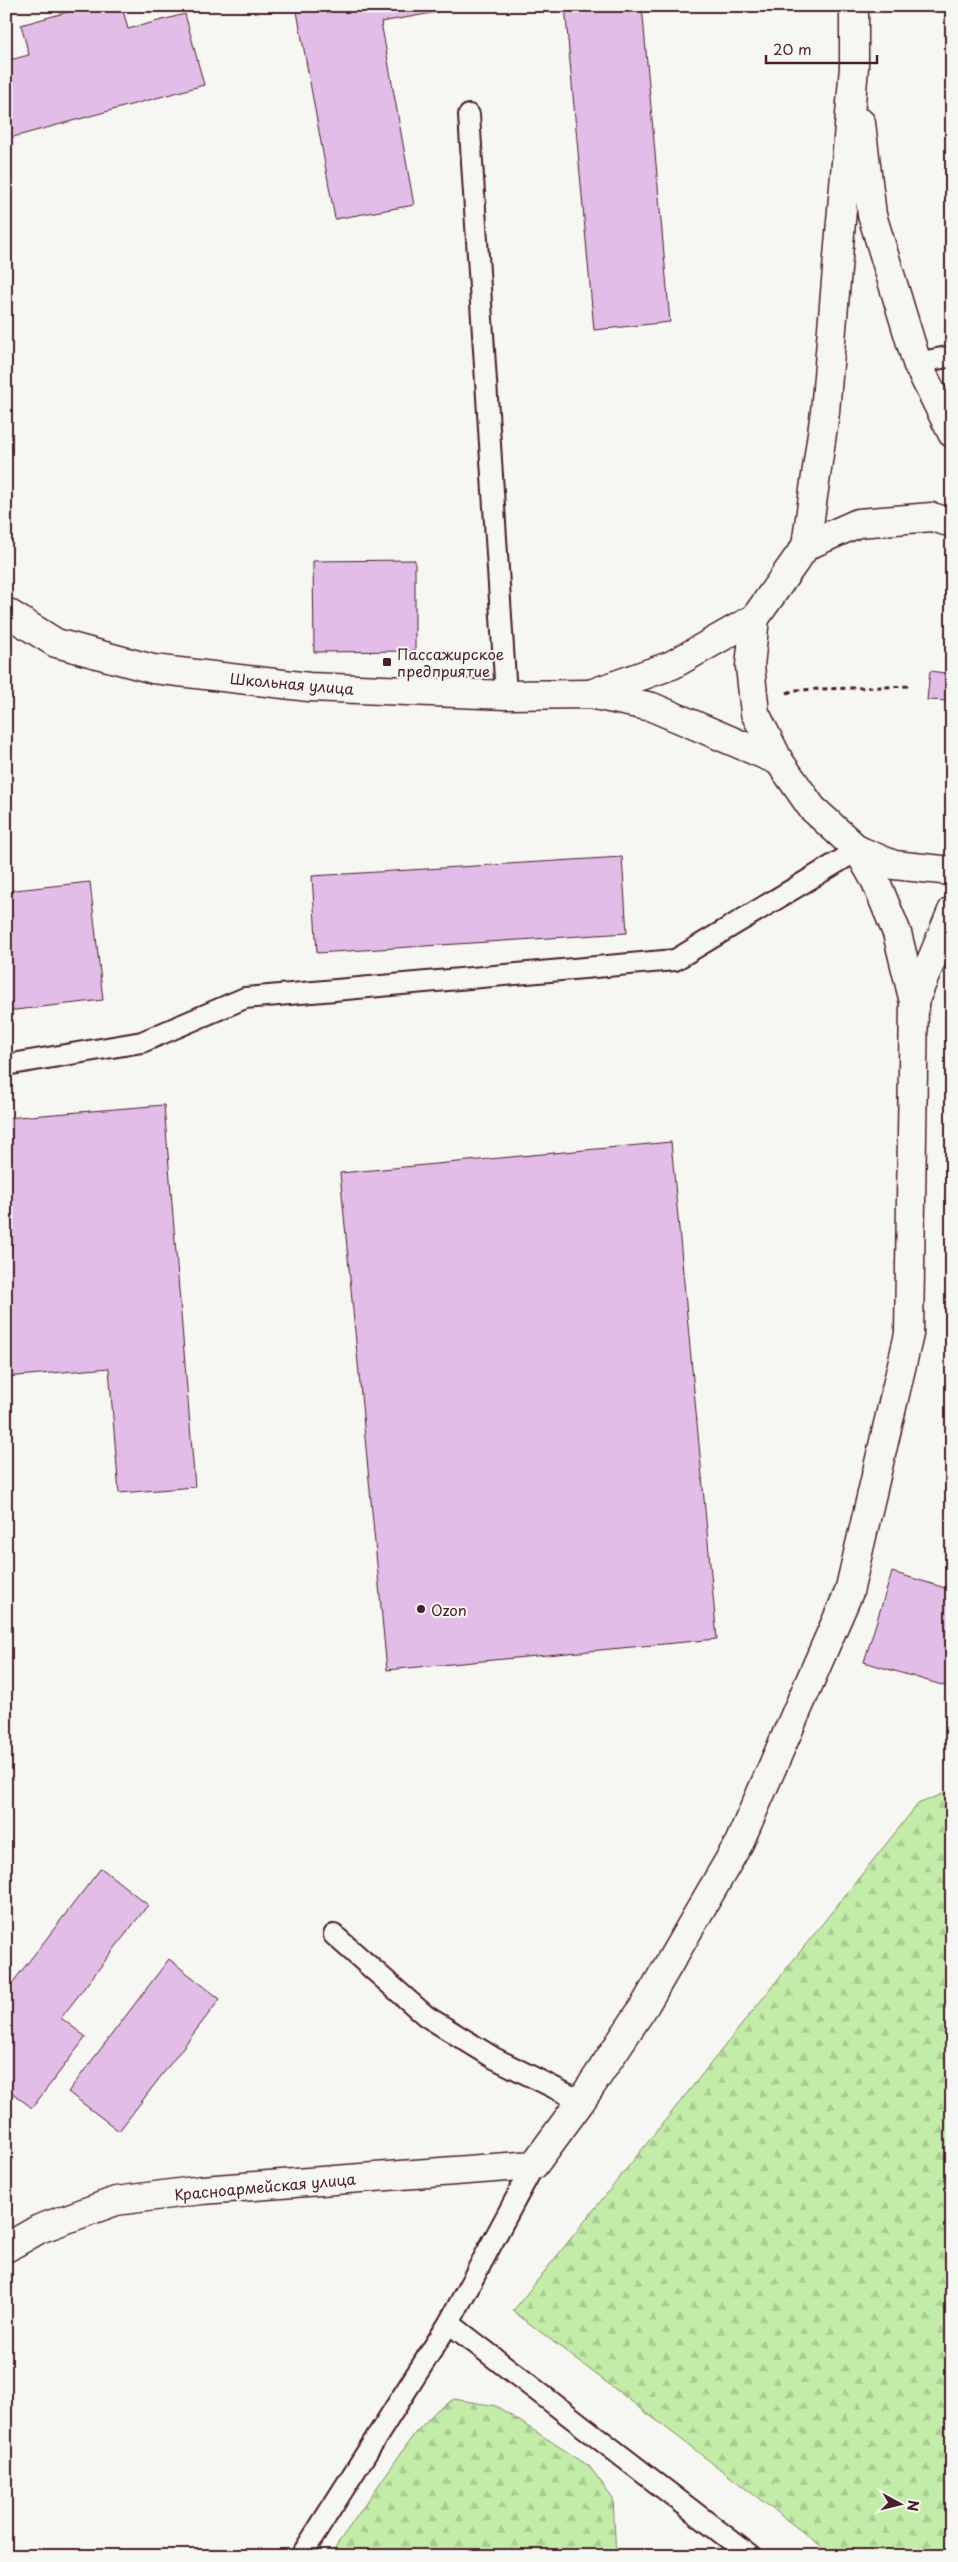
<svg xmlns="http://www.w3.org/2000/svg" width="958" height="2562" font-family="'Playpen Sans',sans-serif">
<defs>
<pattern id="forest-firs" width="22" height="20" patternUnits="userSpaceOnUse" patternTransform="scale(1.25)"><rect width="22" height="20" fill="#c3eca8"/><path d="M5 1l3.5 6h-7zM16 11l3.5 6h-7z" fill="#a9ca91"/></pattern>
</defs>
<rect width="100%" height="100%" fill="#f6f6f2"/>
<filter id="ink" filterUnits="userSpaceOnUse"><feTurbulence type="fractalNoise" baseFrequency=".02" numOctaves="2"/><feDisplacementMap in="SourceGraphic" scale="10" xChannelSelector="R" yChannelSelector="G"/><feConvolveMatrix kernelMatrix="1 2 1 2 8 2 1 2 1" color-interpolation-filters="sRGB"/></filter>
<g filter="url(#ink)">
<g fill="url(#forest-firs)" stroke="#86866a">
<path d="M952,1790v766h-118l-321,-245 405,-507z"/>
<path d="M454,2399l42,7 93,60 24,32 3,58h-287l86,-123 22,-23z"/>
</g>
<g fill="#e2bde7" stroke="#4a1f2b">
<path d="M89,6h33l6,23 57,-15 19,71 -198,54v-78l23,-6 -8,-30z"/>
<path d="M296,6h176l-91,16 33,183 -79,14z"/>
<path d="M565,6h77l28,316 -76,8z"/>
<path d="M415,560v91l-101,1 -1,-91z"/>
<path d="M930,671l22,3v27l-25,-1z"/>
<path d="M622,857l5,76 -310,20 -5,-77z"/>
<path d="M90,882l13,118 -97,11v-120z"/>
<path d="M164,1105l31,382 -76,6 -10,-125 -103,9v-259z"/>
<path d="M671,1142l46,497 -330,31 -47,-497z"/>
<path d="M892,1572l60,18v98l-88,-26z"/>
<path d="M101,1868l47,37 -87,113 25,19 -54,71 -26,-20v-97z"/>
<path d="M169,1959l51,40 -101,132 -51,-39z"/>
</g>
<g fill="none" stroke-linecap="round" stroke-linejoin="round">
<g stroke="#4a1f2b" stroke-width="24">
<g id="lane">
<path d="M469,115l37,580"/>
<path d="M917,363l35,-7"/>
<path d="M6,1065l136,-23 103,-44 430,-38 183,-110"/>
<path d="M334,1935l92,81 68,42 87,43"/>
<path d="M449,2323l302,233"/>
<path d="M301,2556l148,-233 85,-158"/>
</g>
</g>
<g stroke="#4a1f2b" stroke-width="31">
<g id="secondary">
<path d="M6,612l50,31 97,26 156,18 197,8 84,-1 62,13 127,54"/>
<path d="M590,694l82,-29 83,-47"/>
<path d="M914,1002l38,-91"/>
<path d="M6,2248l33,-19 77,-28 86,-11 332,-25 47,-64 64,-96 94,-162 110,-251 60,-258 5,-332 -17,-69 -21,-51 -18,-32"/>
</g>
</g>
<g stroke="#4a1f2b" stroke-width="31">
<g id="primary">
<path d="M854,6v61l-29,345 -19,134 -51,72 -5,48 5,47 24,48 33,47 46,42 36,15 58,6"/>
<path d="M861,123l11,92 45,148 35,70"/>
<path d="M806,546l52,-23 74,-6 20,6"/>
</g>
</g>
<path stroke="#4a1f2b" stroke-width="3" stroke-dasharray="5 4" stroke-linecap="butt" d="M787,693l7,-3 118,-4"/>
<use href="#lane" stroke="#f6f6f2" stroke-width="20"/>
<use href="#secondary" stroke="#f6f6f2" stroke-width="28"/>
<use href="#primary" stroke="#f6f6f2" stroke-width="28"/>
</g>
</g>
<g fill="#4a1f2b" stroke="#f6f6f2" stroke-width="2">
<rect x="382" y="657" width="10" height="10" rx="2.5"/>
<circle cx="421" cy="1609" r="5"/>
</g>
<g text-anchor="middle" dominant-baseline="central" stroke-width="4" stroke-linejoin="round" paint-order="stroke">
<g font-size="15" fill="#4a1f2b" stroke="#f6f6f2" text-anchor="start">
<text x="397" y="653">Пассажирское<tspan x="397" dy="17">предприятие</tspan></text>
<text x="431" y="1609">Ozon</text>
</g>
<g font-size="15" fill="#4a1f2b" stroke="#f6f6f2">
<text transform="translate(292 683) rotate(5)">Школьная улица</text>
<text transform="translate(265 2186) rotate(-5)">Красноармейская улица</text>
</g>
</g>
<rect width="958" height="2562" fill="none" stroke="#f6f6f2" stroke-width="25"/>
<rect x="12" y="12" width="933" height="2537" fill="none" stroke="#4a1f2b" stroke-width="2" filter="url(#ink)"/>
<g transform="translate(900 2504) rotate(97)" stroke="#f6f6f2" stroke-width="4" paint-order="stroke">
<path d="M0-4L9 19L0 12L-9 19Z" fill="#4a1f2b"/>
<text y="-8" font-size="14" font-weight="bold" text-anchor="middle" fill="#4a1f2b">N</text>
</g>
<path d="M766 55v8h111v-8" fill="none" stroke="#4a1f2b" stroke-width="2.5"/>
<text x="773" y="55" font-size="15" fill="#4a1f2b" stroke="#f6f6f2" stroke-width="4" paint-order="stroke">20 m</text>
</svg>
